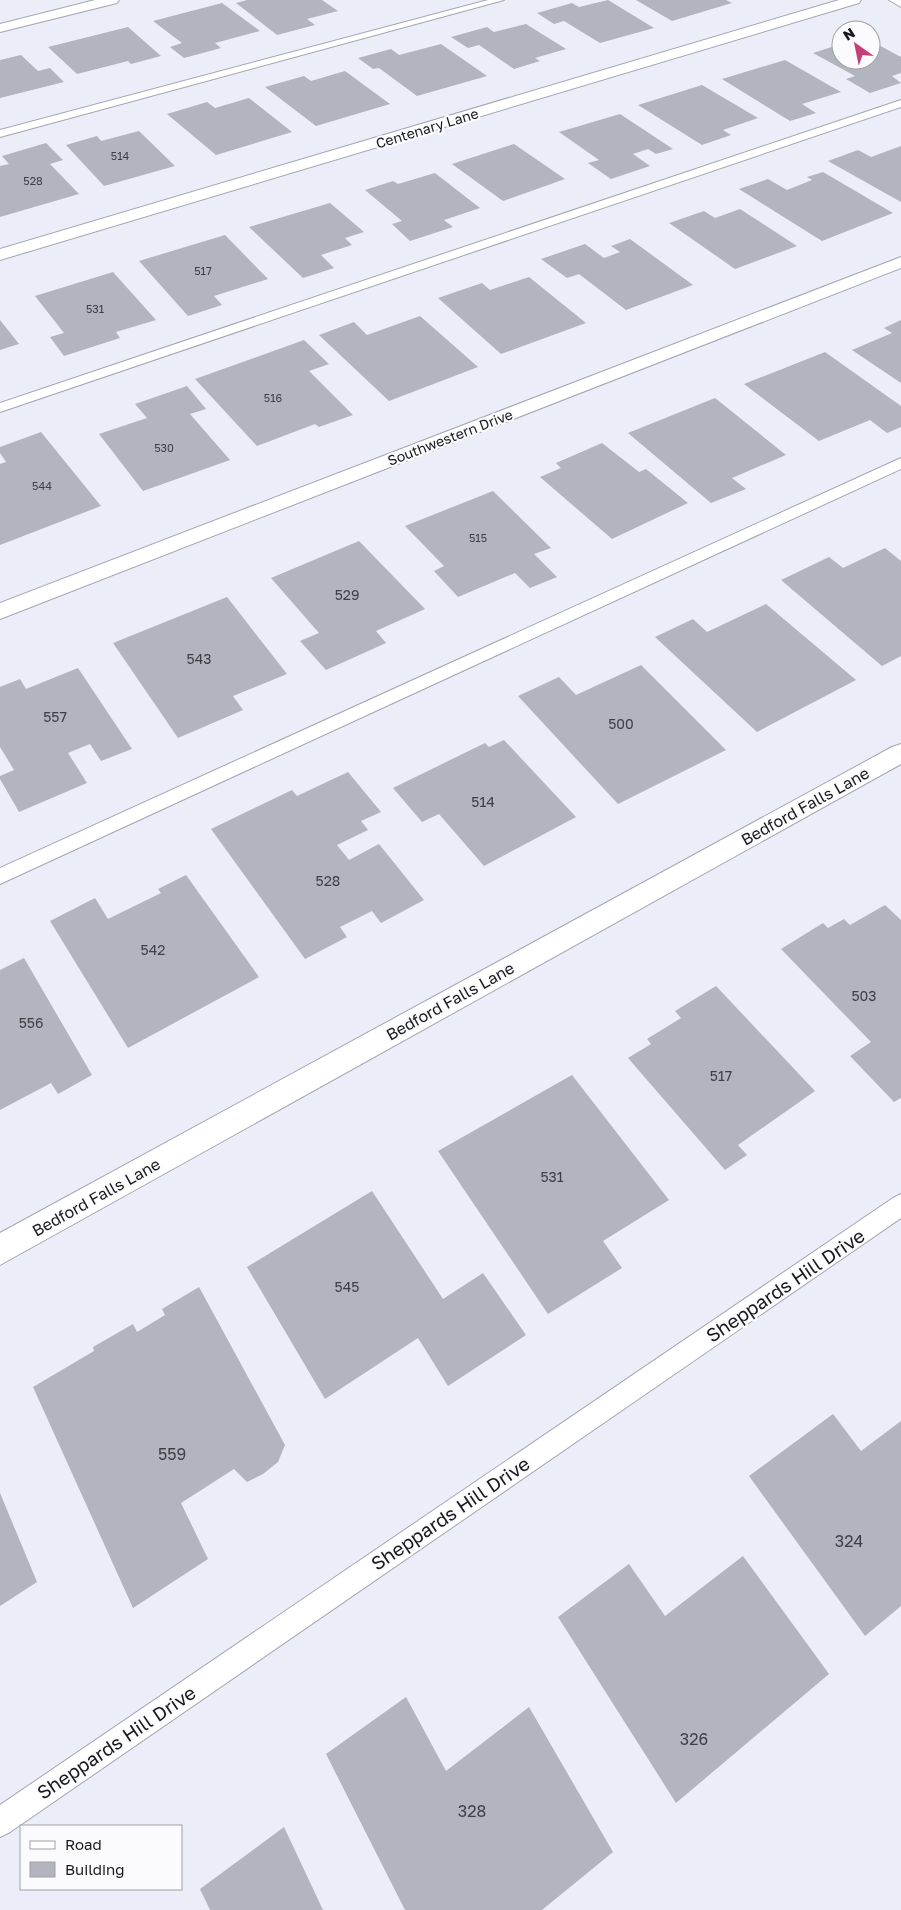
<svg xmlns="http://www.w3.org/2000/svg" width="901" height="1910" font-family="'Golos Text',sans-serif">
<rect width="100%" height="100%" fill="#ebedf9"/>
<g fill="#b2b4bf">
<path d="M247,0h75l16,11 -31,8 8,6 -38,10 -41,-32z"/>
<path d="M608,0l46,28 -54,15 -36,-22 -10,3 -17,-11 35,-10 7,4z"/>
<path d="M636,0h90l6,3 -60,18z"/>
<path d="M222,3l38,28 -45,12 6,5 -37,10 -14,-11 12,-4 -29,-22z"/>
<path d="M526,24l40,25 -31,9 5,3 -26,8 -35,-24 -11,3 -17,-11 36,-10 7,5z"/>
<path d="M128,27l33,29 -30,8 -3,-3 -51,13 -29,-27z"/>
<path d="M871,41l30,16v16l-9,3 9,7 -31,10 -24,-14 9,-3 -42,-23 28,-9v16h30z"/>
<path d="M441,44l46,32 -70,20 -38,-28 -6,1 -15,-11 33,-9 8,6z"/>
<path d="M21,55l17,16 12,-3 14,14 -64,16v-38z"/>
<path d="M785,60l56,32 -39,12 14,9 -26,8 -68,-42z"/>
<path d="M345,71l45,33 -74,22 -51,-39 39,-11 7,5z"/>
<path d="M702,85l56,33 -35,12 8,5 -29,10 -64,-40z"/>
<path d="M249,98l43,34 -76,23 -49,-41 40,-12 8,6z"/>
<path d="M620,114l53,35 -17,5 -8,-5 -15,5 17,12 -39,13 -23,-16 11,-3 -40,-28z"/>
<path d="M139,131l36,35 -71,20 -38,-41 31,-9 4,5z"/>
<path d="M46,143l17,17 -13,4 29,30 -79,23v-51l9,-2 -7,-8z"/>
<path d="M514,144l51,35 -62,22 -51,-37z"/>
<path d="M901,146v56l-73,-41 30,-11 13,7z"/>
<path d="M823,172l70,41 -71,28 -83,-52 29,-10 19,11 25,-10 -5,-3z"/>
<path d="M435,173l45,35 -36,12 9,7 -43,14 -18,-17 10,-3 -37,-31 28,-9 5,3z"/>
<path d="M330,203l34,29 -19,6 7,7 -31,10 13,13 -31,10 -54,-51z"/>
<path d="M740,209l57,37 -62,23 -66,-46 35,-12 11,7z"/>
<path d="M225,235l43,44 -54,17 8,9 -34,11 -49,-55z"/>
<path d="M630,239l63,46 -67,25 -47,-36 -12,4 -26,-19 44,-15 19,14 16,-6 -9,-6z"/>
<path d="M113,272l43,48 -40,12 4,6 -56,18 -14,-19 14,-4 -29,-37z"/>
<path d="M529,277l57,46 -85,31 -63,-56 44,-15 8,7z"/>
<path d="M420,316l58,51 -89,34 -70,-66 35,-13 13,13z"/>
<path d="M0,320l19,24 -19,6z"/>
<path d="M901,320v63l-49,-33 40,-17 -8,-5z"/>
<path d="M304,340l25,24 -20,7 44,44 -34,12 -4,-3 -58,22 -62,-67z"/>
<path d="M825,352l76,54v21l-14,6 -17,-13 -51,21 -75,-57z"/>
<path d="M187,386l19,23 -16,5 40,46 -87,31 -44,-57 48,-16 -12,-14z"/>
<path d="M715,398l71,57 -54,23 14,11 -35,14 -83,-70z"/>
<path d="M41,432l60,74 -101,39v-81l6,-2 -6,-9v-6z"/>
<path d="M602,443l37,29 7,-3 42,34 -76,36 -72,-62 21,-9 -5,-5z"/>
<path d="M493,491l58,57 -17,6 23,23 -27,11 -15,-15 -57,24 -24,-26 10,-5 -39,-40z"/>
<path d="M359,541l66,68 -49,22 10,12 -60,27 -26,-29 19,-8 -48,-55z"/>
<path d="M885,548l16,13v95l-19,10 -101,-86 48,-23 14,11z"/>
<path d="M227,597l60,77 -54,22 10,14 -65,28 -65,-95z"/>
<path d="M766,604l90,76 -99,52 -102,-95 38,-18 14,13z"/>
<path d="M641,665l85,85 -108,54 -100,-108 41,-19 17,18z"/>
<path d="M78,668l54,81 -31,12 -11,-17 -22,9 19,30 -68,29 -19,-33v-3l14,-6 -14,-23v-60l20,-8 6,10z"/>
<path d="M504,740l72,77 -92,49 -45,-52 -17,8 -29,-34 92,-45 4,4z"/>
<path d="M348,772l33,40 -20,9 7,9 -31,15 12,15 30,-16 45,56 -43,23 -9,-12 -32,16 7,10 -42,22 -94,-130 81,-39 5,6z"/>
<path d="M186,875l73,102 -131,71 -78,-127 45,-23 13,21 53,-26 -3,-4z"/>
<path d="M885,905l16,15v178l-7,4 -44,-46 21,-14 -90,-93 42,-26 5,5 16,-9 6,6z"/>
<path d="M24,958l68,117 -34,19 -7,-11 -51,27v-140z"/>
<path d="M716,986l99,105 -77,54 9,10 -22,15 -97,-112 23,-14 -4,-5 34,-21 -6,-7z"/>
<path d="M572,1075l97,125 -66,41 19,27 -74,46 -110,-163z"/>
<path d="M372,1191l71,108 40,-26 43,62 -78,51 -30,-48 -93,61 -78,-132z"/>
<path d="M199,1287l86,158 -7,17 -15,12 -16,8 -13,-13 -53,34 27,56 -75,49 -100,-221 61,-36 -1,-4 40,-23 4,8 28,-17 -3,-6z"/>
<path d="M833,1414l28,37 40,-30v185l-36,30 -116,-160z"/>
<path d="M0,1493l37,89 -37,24z"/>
<path d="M743,1556l86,118 -153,129 -118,-186 71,-53 36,52z"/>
<path d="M406,1697l40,74 83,-64 84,145 -71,58h-137l-79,-156z"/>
<path d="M284,1827l39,83h-113l-10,-21z"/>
</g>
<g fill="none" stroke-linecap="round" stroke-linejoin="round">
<g stroke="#a3a5b0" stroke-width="2">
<g id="lane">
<path d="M488,0h16l-504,137v-7z"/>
<path d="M901,100v7l-901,305v-9z"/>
<path d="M901,458v11l-901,415v-16z"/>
<path d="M901,1194v24l-891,614 -10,5v-32l893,-607z"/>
</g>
</g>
<g stroke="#a3a5b0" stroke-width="2">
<g id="street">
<path d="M95,0h24l-2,3 -117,29v-8z"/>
<path d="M839,0h22l-2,3 -859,257v-11z"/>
<path d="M889,0h12v7z"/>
<path d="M901,257v11l-901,351v-16z"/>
<path d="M901,744v20l-901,501v-32l892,-486z"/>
</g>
</g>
<use href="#lane" fill="#fff" fill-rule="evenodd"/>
<use href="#street" fill="#fff" fill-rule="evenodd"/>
</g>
<g text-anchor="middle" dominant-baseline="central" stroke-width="4.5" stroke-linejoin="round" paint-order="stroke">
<g font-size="11" fill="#3e4046">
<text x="120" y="155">514</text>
<text x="33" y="180">528</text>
<text x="203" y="270">517</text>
<text x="95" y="308">531</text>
<text x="273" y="397">516</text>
<text x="164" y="447">530</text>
<text x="42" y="485">544</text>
<text x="478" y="537">515</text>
</g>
<g font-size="14" fill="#18191d" stroke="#fbfbfd">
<text transform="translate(427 128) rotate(-17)">Centenary Lane</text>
<text transform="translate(450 437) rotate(-21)">Southwestern Drive</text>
</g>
<g font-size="14" fill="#3e4046">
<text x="347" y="594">529</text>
<text x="199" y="658">543</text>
<text x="55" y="716">557</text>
<text x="621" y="723">500</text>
<text x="483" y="801">514</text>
<text x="328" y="880">528</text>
<text x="153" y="949">542</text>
<text x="864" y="995">503</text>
<text x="31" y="1022">556</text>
<text x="721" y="1075">517</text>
<text x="552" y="1176">531</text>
<text x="347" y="1286">545</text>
</g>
<g font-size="16" fill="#18191d" stroke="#fbfbfd">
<text transform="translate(805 806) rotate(-29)">Bedford Falls Lane</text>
<text transform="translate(450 1001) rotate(-29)">Bedford Falls Lane</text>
<text transform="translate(96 1197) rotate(-29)">Bedford Falls Lane</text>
</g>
<g font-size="16" fill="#3e4046">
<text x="172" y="1454">559</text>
<text x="849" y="1541">324</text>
<text x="694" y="1739">326</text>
<text x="472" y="1811">328</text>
</g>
<g font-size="19" fill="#18191d" stroke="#fbfbfd">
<text transform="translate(785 1285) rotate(-34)">Sheppards Hill Drive</text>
<text transform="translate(450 1513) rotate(-34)">Sheppards Hill Drive</text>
<text transform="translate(116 1742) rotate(-34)">Sheppards Hill Drive</text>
</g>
</g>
<rect x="20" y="1825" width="162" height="65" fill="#fbfbfd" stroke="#a0a1a3"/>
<rect x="30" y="1841" width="25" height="8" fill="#ffffff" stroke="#a0a1a3"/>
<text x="65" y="1850" font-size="15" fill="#18191d">Road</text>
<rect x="30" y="1862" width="25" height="15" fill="#b2b4bf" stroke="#a0a1a3"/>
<text x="65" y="1875" font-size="15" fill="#18191d">Building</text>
<g transform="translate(856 45) rotate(327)"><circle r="24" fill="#fbfbfd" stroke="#a0a1a3"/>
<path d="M0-4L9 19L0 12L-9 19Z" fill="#c73d77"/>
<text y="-8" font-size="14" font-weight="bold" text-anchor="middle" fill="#18191d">N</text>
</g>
</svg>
